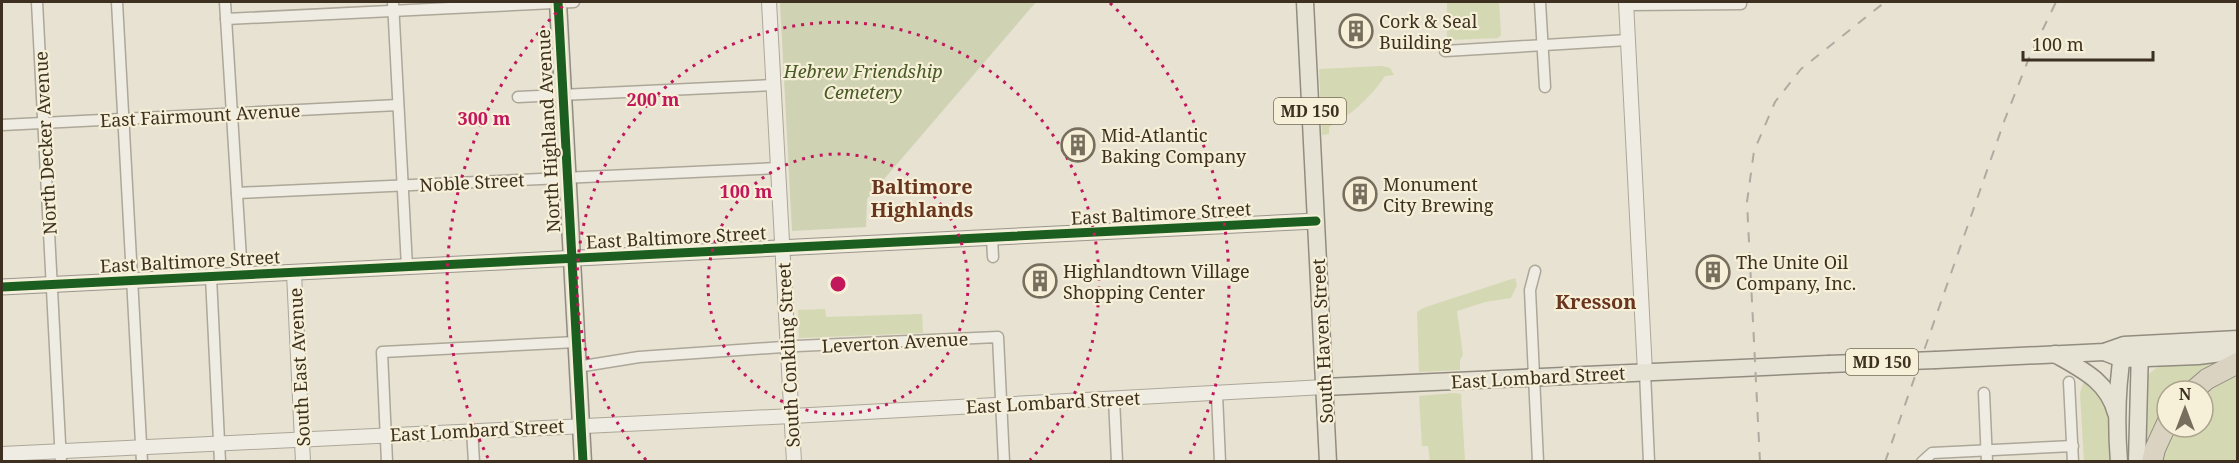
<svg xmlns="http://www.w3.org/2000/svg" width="2239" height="463" font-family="'Noto Serif',serif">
<rect width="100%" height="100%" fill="#e7e2d1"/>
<g fill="#d4d8b3">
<path d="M1447,2h52l2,33 -3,3 -51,2z"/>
<path d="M1382,66l8,2 4,7 -9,1c-14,21 -34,39 -56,51v7l-7,1 -3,-66z"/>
<path d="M1515,278l2,7 -6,13 -26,4 -28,9 6,44 -3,5v10l-41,2 -2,-60 6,-4z"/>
<path d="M825,309l1,8 96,-3 1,19 -124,5 -1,-28z"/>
<path d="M2230,359l-45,32h-18v22l-21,48 1,-82 3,-6 9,-7z"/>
<path d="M2237,370v91l-78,1 14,-35h30v-36z"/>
<path d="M2085,378l24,30 3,53h-28l-4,-68z"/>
<path d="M1454,393l7,1 4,67h-35l-2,-15h-6l-3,-50z"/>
</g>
<path fill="#cfd2b3" d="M780,2h256l-169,197 -1,28 -74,4z"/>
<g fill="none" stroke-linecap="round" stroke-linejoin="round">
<g stroke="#ada799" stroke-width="13">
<g id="minor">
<path d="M37,2l24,460"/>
<path d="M117,2l25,460"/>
<path d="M225,2l17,273"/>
<path d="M393,2l14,265"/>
<path d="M1540,2l5,85"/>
<path d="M1626,5l115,-1"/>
<path d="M226,19l348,-17"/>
<path d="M1445,51l183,-11"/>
<path d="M518,97l256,-12"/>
<path d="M2,125l396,-20"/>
<path d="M237,193l541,-25"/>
<path d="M992,238l1,19"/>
<path d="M1535,271l-5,19 8,172"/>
<path d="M211,277l9,185"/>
<path d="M577,367l62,-10 158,-11 201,-9 6,125"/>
<path d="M1645,372l4,90"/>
<path d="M2069,382l4,80"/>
<path d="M1984,393l3,69"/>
<path d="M1217,394l3,68"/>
<path d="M1114,399l3,63"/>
<path d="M472,430l2,32"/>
<path d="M387,462l-5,-110 194,-10"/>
<path d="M1922,462l10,-9 141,-7"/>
</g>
</g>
<g stroke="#ada799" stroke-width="16">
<g id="tertiary">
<path d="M769,2l25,460"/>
<path d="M1626,2l19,370"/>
<path d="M294,273l9,189"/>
<path d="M2,454l790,-38 532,-29"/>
</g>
</g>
<g stroke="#9c968a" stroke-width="17">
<path id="secondary" d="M2,287l1314,-66"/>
</g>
<g stroke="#928c80" stroke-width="19">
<g id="primary">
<path d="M558,2l25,460"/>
<path d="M1305,2l23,460"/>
<path d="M2104,352l18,7 76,-3 40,-5"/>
<path d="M2055,354c26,15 53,27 61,59"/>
<path d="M1936,360l168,-8 20,-7 114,-6"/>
<path d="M1324,387l504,-23"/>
<path d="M2119,462c-3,-37 -2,-77 4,-113"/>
<path d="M2137,462l3,-113"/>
</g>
</g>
<g stroke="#928c80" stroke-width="22">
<g id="motorway">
<path d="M2193,391l14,-12 31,-16"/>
<path d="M2152,462l3,-13 12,-26"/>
</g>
</g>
<use href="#minor" stroke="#efece3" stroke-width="10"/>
<use href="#tertiary" stroke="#efece3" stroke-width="14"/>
<use href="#secondary" stroke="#efece3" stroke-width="15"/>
<use href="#primary" stroke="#e6e2d4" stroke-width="16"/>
<use href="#motorway" stroke="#dad3c2" stroke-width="20"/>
<g stroke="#afaba2" stroke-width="2" stroke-dasharray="10 10" stroke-linecap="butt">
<path d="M1760,462l-13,-260 7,-51 21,-49 26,-33 84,-67"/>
<path d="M1885,462l120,-343 24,-61 27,-56"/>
</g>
<g stroke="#928c80" stroke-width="19" stroke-linecap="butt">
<path id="primary-bridge" d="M1828,364l108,-4"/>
</g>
<use href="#primary-bridge" stroke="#e6e2d4" stroke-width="16"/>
<g stroke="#f7f0d8" stroke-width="13">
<g id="cycleway">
<path d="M558,2l25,460"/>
<path d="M2,287l1314,-66"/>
</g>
</g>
<use href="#cycleway" stroke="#1b5e20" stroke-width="9"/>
</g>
<g fill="none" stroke="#c2185b" stroke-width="3" stroke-dasharray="3 6">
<circle cx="838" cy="284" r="130"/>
<path d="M646 460A261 261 0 1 1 1030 460"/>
<path d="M488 458A391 391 0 0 1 566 3M1110 3A391 391 0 0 1 1188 458"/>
</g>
<defs>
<g id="building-ring" transform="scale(1.725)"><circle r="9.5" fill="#f7f0d8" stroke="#786e5e" stroke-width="1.5"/><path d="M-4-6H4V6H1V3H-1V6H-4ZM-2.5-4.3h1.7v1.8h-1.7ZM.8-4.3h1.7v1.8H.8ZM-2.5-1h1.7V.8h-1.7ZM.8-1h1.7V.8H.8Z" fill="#786e5e"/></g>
</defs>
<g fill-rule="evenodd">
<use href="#building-ring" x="1356" y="31"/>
<use href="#building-ring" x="1078" y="145"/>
<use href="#building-ring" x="1360" y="194"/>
<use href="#building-ring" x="1713" y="272"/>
<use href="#building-ring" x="1040" y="281"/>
</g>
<g text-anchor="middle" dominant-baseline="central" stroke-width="4.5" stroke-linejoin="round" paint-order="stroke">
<g fill="#f7f0d8" stroke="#756a57" stroke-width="1.5">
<rect x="1274" y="98" width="72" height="26" rx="4.5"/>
<rect x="1846" y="349" width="72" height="26" rx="4.5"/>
</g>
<g font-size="16" font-weight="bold" fill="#3d3020">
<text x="1310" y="111">MD 150</text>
<text x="1882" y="362">MD 150</text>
</g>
<g font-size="18" fill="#3d3020" stroke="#f7f0d8" text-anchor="start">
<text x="1379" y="21">Cork &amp; Seal<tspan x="1379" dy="21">Building</tspan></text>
<text x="1101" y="135">Mid-Atlantic<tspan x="1101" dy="21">Baking Company</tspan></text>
<text x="1383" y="184">Monument<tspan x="1383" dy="21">City Brewing</tspan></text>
<text x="1736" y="262">The Unite Oil<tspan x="1736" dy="21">Company, Inc.</tspan></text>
<text x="1063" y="271">Highlandtown Village<tspan x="1063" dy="21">Shopping Center</tspan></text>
</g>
<g font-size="18" font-style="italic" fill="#485a26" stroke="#f7f0d8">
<text x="863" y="71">Hebrew Friendship<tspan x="863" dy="21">Cemetery</tspan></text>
</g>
<g font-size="18" fill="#3d3020" stroke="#f7f0d8">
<text transform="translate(200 115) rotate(-3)">East Fairmount Avenue</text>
<text transform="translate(548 131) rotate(-93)">North Highland Avenue</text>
<text transform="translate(45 143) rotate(-93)">North Decker Avenue</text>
<text transform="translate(472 182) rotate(-3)">Noble Street</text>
<text transform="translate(1161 213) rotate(-3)">East Baltimore Street</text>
<text transform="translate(676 237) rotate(-3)">East Baltimore Street</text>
<text transform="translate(190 261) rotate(-3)">East Baltimore Street</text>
<text transform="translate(1322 341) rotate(-93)">South Haven Street</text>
<text transform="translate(895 342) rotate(-3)">Leverton Avenue</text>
<text transform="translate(788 355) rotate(-93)">South Conkling Street</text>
<text transform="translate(299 367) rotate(-93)">South East Avenue</text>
<text transform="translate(1538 377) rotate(-3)">East Lombard Street</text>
<text transform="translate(1053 402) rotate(-3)">East Lombard Street</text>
<text transform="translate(477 430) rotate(-3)">East Lombard Street</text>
</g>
<g font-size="20" font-weight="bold" fill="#6a351f" stroke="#f7f0d8">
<text x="922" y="186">Baltimore<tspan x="922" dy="23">Highlands</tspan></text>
<text x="1596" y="301">Kresson</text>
</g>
</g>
<circle cx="838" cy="284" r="9" fill="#c2185b" stroke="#f7f0d8" stroke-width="3"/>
<g font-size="18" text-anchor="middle" font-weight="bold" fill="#c2185b" stroke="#f7f0d8" stroke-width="4.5" stroke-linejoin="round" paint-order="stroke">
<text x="653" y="106">200 m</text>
<text x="484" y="125">300 m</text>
<text x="746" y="198">100 m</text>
</g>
<rect width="2239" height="463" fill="none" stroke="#3d3020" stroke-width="6"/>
<g transform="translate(2185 409)"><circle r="28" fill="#f7f0d8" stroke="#ada38e" stroke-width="1.5"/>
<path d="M0-4.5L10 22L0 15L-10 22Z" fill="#786e5e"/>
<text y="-9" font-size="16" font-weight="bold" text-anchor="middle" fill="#3d3020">N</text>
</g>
<path d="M2023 51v9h130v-9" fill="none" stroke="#3d3020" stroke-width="3"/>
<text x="2032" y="51" font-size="18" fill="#3d3020" stroke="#f7f0d8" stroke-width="4.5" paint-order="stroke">100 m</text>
</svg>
